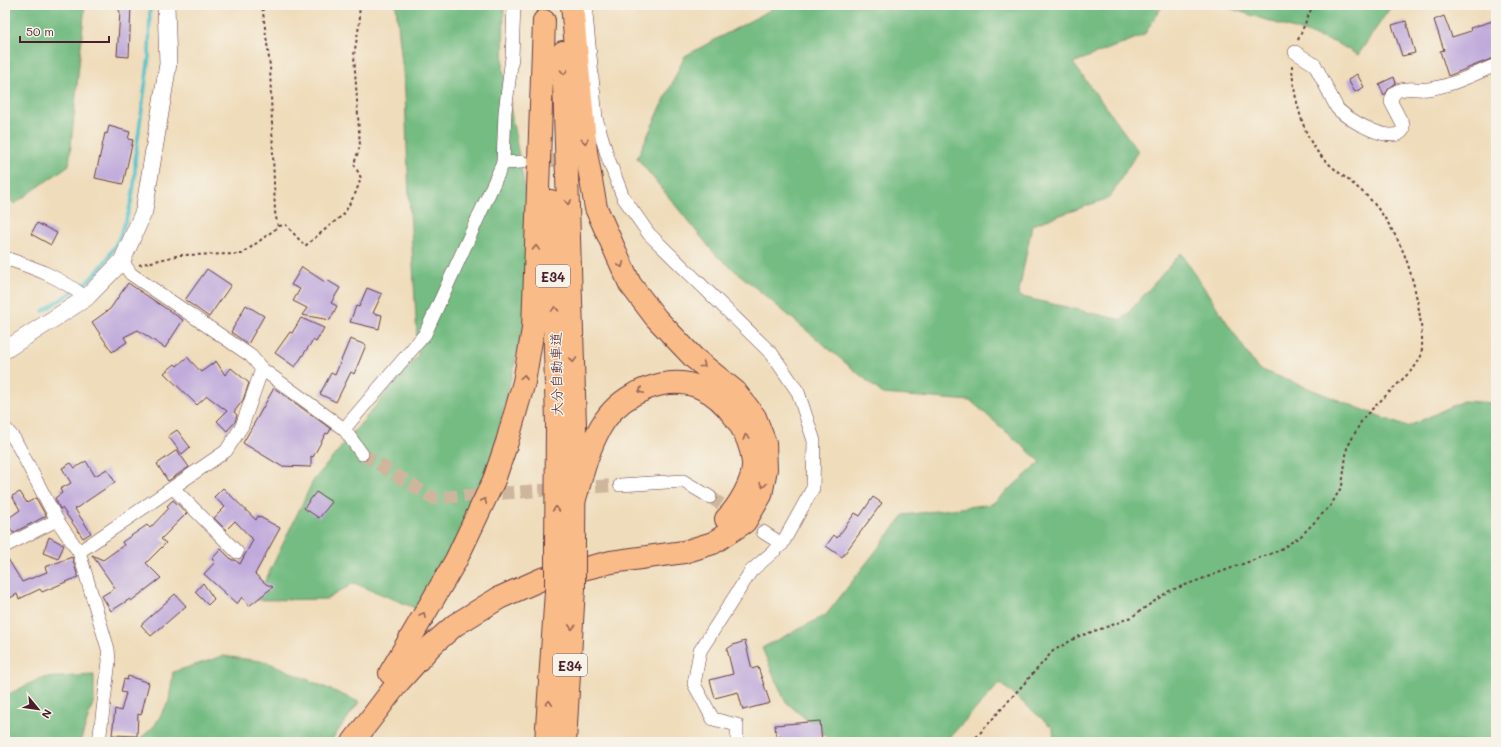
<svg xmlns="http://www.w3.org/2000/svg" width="1501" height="747" font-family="Mali,'Klee One',sans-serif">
<rect width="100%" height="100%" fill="#f7f3e8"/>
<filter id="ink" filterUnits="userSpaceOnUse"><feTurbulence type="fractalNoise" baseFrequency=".025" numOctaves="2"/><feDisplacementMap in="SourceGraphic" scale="8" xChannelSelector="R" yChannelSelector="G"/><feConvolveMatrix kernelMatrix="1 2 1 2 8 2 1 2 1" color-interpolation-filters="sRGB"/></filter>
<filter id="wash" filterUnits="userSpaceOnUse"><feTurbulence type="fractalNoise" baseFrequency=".012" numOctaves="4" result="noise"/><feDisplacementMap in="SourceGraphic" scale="16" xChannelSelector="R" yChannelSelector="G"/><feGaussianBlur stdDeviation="0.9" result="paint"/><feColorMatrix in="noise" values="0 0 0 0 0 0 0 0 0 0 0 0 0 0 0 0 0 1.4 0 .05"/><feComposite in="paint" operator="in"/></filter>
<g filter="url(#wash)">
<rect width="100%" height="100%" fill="#efdcba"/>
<g fill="#74bc83" stroke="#5f6e57">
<path d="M5,5h80l-16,160 -55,39 -9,-9z"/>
<path d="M396,5h108l-1,64 28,153 -5,94 -37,156 -69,138 -66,-27 -27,16 -71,1 57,-119 105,-126 -10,-181 -3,-82z"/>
<path d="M782,5h381l-19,30 -71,28 65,88 -29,47 -77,27 -14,71 104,24 59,-67 76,115 150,59 56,-26 33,2v339h-442l-1,-14 -53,-45 -55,59h-113l-47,-41 -23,-53 64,-33 78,-100 88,-11 49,-42 -70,-61 -88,-7 -168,-140 -78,-96 48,-102 91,-49z"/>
<path d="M1220,5h172l-34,50 -21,-12z"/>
<path d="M223,656l44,6 92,40 -29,40h-193l18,-17 14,-24 4,-29z"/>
<path d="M94,675v25l-14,42h-75v-46l36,-18z"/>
</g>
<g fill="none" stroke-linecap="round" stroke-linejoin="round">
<g stroke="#54c1ca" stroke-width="3.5">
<path d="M79,288c38,-27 58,-83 56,-128l14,-103 1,-52"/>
<path d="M43,311l31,-20"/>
</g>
</g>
<g id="blocks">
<g fill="#c0aadb">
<path d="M116,5h15l-2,52 -12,-1 3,-44z"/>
<path d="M1444,16l8,21 19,-6 -1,-3 26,-8v37l-48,19 -8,-25 4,-1 -10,-30z"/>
<path d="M1406,21l9,32 -13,3 -10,-31z"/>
<path d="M1357,74l7,13 -9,5 -7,-12z"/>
<path d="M1394,77l2,6 -7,5 -5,8 -5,-12z"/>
<path d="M109,126l21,6 -2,7 5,1 -10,44 -28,-6 10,-45 2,1z"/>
<path d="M37,223l20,10 -6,12 -20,-11z"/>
<path d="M302,267l23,15 2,-2 13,8 -9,15 6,3 -7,14 -28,-5 5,-7 -14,-7 7,-12 -9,-4z"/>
<path d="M207,269l24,16 -22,32 -24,-17z"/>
<path d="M128,283l55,37 -18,28 -27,-18 -14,7 3,5 -15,10 -20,-30 18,-13z"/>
<path d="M367,288l15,6 -9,19 9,2 -3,14 -29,-7 6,-16 3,1z"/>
<path d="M246,305l18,11 -16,28 -17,-12z"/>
<path d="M301,318l23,10 -8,14 -3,-2 -18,27 -20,-14 15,-21 2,1z"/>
<path d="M350,339l16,6 -12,29 -3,-2 -15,30 -16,-8 11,-21 4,2z"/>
<path d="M187,357l14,15 15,-11 9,14 6,-7 18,15 -6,17 -9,12 3,3 -2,7 -8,9 -10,-10 10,-10 -20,-15 -10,9 -33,-32 11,-9 2,2z"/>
<path d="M274,388l57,41 -3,5 -2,-1 -13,24 -2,-1v11l-30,-1 -38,-23z"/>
<path d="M177,430l13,17 -8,7 -14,-18z"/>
<path d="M177,450l12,17 -21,14 -11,-17z"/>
<path d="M86,461l9,15 12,-7 8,13 -40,27 16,24 -8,5 -21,-30 -2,1 -5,-11 7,-5 -2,-4 11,-6 -9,-15 9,-5 4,5z"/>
<path d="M223,488l33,32 2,-4 22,12 -25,46 11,10 7,3 -24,19 -7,-9 -5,7 -33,-30 11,-12 -3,-3 9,-10 11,11h3l5,4 13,-24 -18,-19 -9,9 -12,-12 11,-11 -11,-10z"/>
<path d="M20,492l7,11 9,-5 10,18 -33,17 -7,-13 14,-10 -8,-14z"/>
<path d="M316,492l16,10 -13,16 -15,-10z"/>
<path d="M873,497l9,6 -40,54 -16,-11 8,-11 3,3 18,-25 5,3z"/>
<path d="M173,500l14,13 -26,26 5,4 -20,20 15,15 -30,23 -1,-2 -19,12 -9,-15 13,-8 -23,-33 11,5 21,-15 -2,-3 25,-17 3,3 19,-20 -2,-2z"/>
<path d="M49,537l15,8 -6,14 -15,-6z"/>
<path d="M5,554l17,28 25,-10 -2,-5 27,-10 6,20 -36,15 -2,-3 -21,10 -2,-5 -12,7z"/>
<path d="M203,583l11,16 -6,6 -13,-13z"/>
<path d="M175,594l11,12 -35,30 -10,-11z"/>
<path d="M745,641l7,28 6,-2 12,36 -27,7 -5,-18 -23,6 -5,-18 23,-6 -6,-25 6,-4z"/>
<path d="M128,676l21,7 -8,32 -3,-1 -1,22 -25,-1 3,-26 6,2 5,-18 -5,-1 3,-13 3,1z"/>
<path d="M820,721l2,21h-42v-6h-4l-1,-11z"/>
</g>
</g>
</g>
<g filter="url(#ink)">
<use href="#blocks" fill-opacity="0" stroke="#633b40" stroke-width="1"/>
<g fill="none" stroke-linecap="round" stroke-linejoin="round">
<g stroke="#ceb69d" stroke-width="13" stroke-dasharray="13 6" stroke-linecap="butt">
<path d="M532,161l40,-1"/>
<path d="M362,454l71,44 187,-13"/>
<path d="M710,497l53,35"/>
</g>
<g stroke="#633b40" stroke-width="14">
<g id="minor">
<path d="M588,5l-2,9 10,104 12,40 15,39 26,37 123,120 26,38 16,49 -1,47 -31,56 -31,27 -51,80 -6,33 19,35 24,6v17"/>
<path d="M1295,52l20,13 22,43c9,11 56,38 66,22v-5l-12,-23c1,-6 4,-11 9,-12 9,-3 19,0 28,-1 24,-3 46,-15 68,-24"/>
<path d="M503,163l19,-1"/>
<path d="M5,258c30,10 57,20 81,40"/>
<path d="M122,261l9,13 120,82 11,13 82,60 18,25"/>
<path d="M5,428l10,12 42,80 22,32 29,97 1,12 -10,81"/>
<path d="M344,429l81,-95 78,-171 2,-51 7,-55 2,-52"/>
<path d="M620,485l63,-4 27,16"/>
<path d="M173,488l64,64"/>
<path d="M763,532l19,12"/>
<path d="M5,546l52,-26"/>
<path d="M79,552l147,-101 16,-25 20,-57"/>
</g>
</g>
<g stroke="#633b40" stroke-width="18">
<path id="tertiary" d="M5,350l81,-52 36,-37 22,-50 24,-147 -2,-59"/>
</g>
<g stroke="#633b40" stroke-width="24">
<g id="motorway">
<path d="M563,52l12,372 -1,118"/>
<path d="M551,201l6,223 -1,124"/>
<path d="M573,505c9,-28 15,-60 32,-85 19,-27 61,-46 94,-33 27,11 52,46 54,76 1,18 -15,44 -27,56"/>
<path d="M390,673l66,-113 38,-80 13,-38 17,-60 9,-53 11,-308"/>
<path d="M353,742l44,-58 34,-38 24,-21 44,-27 43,-19 69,-17 73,-10 29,-9 32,-21 16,-27 5,-26 -1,-26 -10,-26 -20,-26 -41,-33 -38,-40 -26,-34 -34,-76 -10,-56 -14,-147"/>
<path d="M546,742l10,-151"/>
<path d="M565,742l9,-154"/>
</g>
</g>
<g stroke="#633b40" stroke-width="2" stroke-dasharray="3 3" stroke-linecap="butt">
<path d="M1298,40l15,-35"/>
<path d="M279,226l7,-1 19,21 39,-32 12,-22 5,-14 -7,-14 6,-18 -6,-91 6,-35 -1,-15"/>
<path d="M139,265l41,-10 62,-1 36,-27 -3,-15 -5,-146 -8,-61"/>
<path d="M972,742l81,-91 24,-14 38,-13 18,-8 36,-25 109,-40 23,-15 30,-31 11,-19 5,-38 16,-30 50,-49c3,-4 6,-8 8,-13 5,-25 -8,-83 -19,-107 -7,-15 -16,-31 -27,-44 -18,-23 -50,-37 -64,-63 -11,-20 -19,-55 -19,-77"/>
</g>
<use href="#minor" stroke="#fff" stroke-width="13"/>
<use href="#tertiary" stroke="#fff" stroke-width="17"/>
<use href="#motorway" stroke="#f9bc89" stroke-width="22"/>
<g stroke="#633b40" stroke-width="24" stroke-linecap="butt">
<g id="motorway-bridge">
<path d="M574,588v-46"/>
<path d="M556,591v-43"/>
</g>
</g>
<use href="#motorway-bridge" stroke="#f9bc89" stroke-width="22"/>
</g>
<defs><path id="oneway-chevron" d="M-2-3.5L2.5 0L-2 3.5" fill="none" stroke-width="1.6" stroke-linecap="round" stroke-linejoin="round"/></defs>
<g stroke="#965">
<use href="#oneway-chevron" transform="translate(564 72) rotate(88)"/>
<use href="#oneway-chevron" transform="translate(585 141) rotate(84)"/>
<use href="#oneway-chevron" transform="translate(568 202) rotate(88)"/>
<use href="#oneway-chevron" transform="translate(536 248) rotate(-88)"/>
<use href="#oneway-chevron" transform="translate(621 265) rotate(66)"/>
<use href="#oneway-chevron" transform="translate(555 309) rotate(-92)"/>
<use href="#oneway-chevron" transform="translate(573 360) rotate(89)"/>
<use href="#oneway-chevron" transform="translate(703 365) rotate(38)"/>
<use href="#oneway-chevron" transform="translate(524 377) rotate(-79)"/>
<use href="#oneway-chevron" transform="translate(641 391) rotate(155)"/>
<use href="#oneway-chevron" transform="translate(746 437) rotate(-106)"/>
<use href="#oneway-chevron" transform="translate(763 485) rotate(99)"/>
<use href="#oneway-chevron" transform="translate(484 501) rotate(-65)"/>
<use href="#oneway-chevron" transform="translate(556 509) rotate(-89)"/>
<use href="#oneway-chevron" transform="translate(423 615) rotate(-61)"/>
<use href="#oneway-chevron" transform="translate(572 627) rotate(93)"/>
<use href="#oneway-chevron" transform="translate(549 703) rotate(-86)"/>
</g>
</g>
<g text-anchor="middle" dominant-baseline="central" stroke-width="3" stroke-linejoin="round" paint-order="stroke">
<g fill="#f7f3e8" stroke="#7e5f64" stroke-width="1">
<rect x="536" y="265" width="34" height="22" rx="3"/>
<rect x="553" y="654" width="34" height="22" rx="3"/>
</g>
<g font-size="13" font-weight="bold" fill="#4a1f2b">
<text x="553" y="276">E34</text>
<text x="570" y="665">E34</text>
</g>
<g font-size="14" fill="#4a1f2b" stroke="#f7f3e8">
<text transform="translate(556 374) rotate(-91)">大分自動車道</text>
</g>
</g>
<rect width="1501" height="747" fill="none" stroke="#f7f3e8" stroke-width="20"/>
<g transform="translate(38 709) rotate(119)" stroke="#f7f3e8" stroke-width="3" paint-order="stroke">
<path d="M0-3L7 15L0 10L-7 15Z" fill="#4a1f2b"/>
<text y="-6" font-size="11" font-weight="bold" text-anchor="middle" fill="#4a1f2b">N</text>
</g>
<path d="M20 36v6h89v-6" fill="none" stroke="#4a1f2b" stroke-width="2"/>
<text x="26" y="36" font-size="12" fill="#4a1f2b" stroke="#f7f3e8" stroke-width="3" paint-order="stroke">50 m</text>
</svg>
